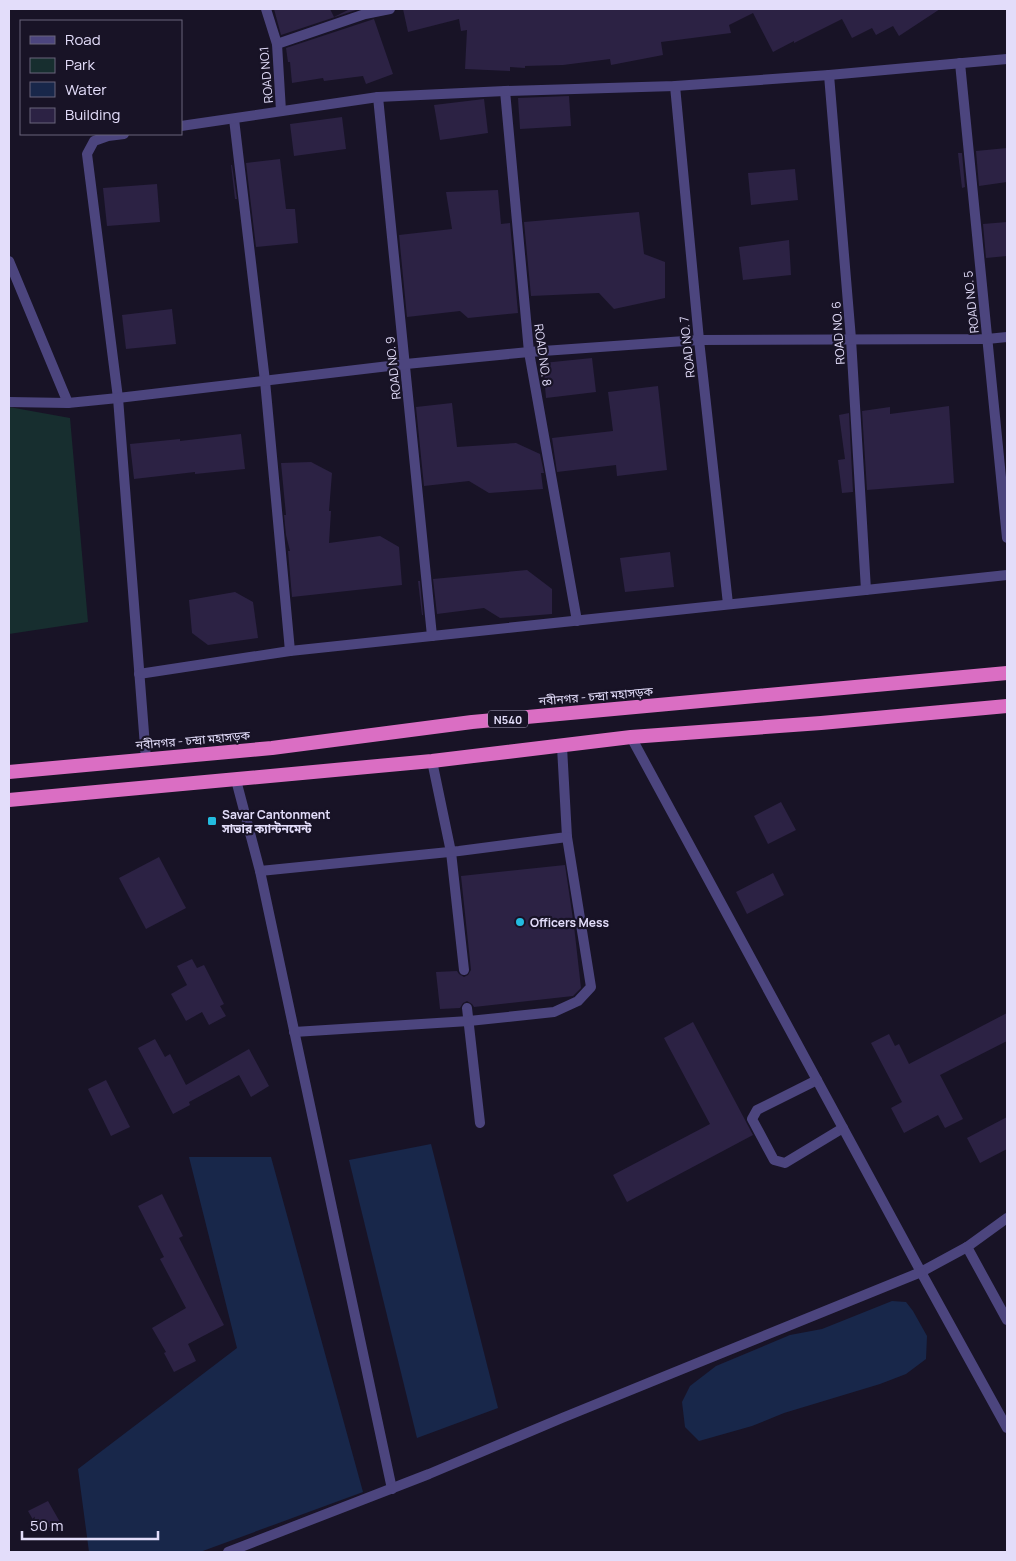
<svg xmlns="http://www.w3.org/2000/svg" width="1016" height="1561" font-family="Manrope,'Noto Sans Bengali',sans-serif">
<rect width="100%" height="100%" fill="#181326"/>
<path fill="#172e2f" d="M9,407l61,11 18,204 -79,12z"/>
<g fill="#18274a">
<path d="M431,1144l67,264 -81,30 -68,-278z"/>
<path d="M189,1157h82l92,335 -163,60h-111l-11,-83 159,-121z"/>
<path d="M892,1301l14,1 7,9 14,25 -1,23 -20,15 -26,10 -96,29 -32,13 -53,15 -14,-14 -3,-25 8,-16 26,-20 74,-31 32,-6z"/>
</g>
<g fill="#2c2244">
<path d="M274,9h56l4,8 16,-8h9l-78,26z"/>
<path d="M403,9h537l-41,27 -6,-10 -17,9 -4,-7 -20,10 -10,-19 -48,24v-2l-21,11 -20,-39 -24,12 2,8 -70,9 2,13 -52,10 -1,-6 -47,6 -38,1v2l-15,-1v4l-45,-2 2,-39 -6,1 -2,-12 -51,13z"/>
<path d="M374,19l19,55 -27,10 -3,-8 -39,5 -1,-3 -31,5 -2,-21h-2l-2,-14z"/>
<path d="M569,96l2,30 -51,3 -2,-31z"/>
<path d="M484,99l4,34 -48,7 -6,-35z"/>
<path d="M342,117l4,32 -52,7 -4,-32z"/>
<path d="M1007,148v34l-28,4 -3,-35z"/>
<path d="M958,153h4l3,34 -3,1z"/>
<path d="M280,159l6,50h9l3,34 -42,4 -10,-84z"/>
<path d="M231,165h1l5,34h-2z"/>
<path d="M795,169l3,31 -47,5 -3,-32z"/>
<path d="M157,184l3,38 -53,4 -4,-38z"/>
<path d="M498,190l3,34 9,-1 8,90 -50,5 -8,-7 -53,6 -8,-82 53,-6 -6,-37z"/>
<path d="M639,212l5,42 21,8v36l-51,11 -15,-16 -68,3 -7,-74z"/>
<path d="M1007,222v34l-21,2 -3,-34z"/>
<path d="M789,240l2,35 -48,5 -4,-33z"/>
<path d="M172,309l4,35 -50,5 -4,-34z"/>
<path d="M592,358l4,34 -50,6 -3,-35z"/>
<path d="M658,386l9,84 -50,6 -1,-11 -59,7 -5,-34 61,-7 -5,-39z"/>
<path d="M452,403l5,44 59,-4 24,11 4,19h-3l2,16 -54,4 -20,-12 -45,5 -8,-79z"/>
<path d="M949,406l5,77 -87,7 -5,-79 28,-4v7z"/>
<path d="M849,413l4,79 -11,1 -4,-33 7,-1 -6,-44z"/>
<path d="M241,434l4,35 -50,5v-2l-61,7 -4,-35 50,-5v2z"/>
<path d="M311,462l21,11 -3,38h2l-2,32 51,-7 19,11 3,38 -110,12 -4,-46h2l-4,-16 -2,-20h2l-5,-52z"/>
<path d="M670,552l4,35 -49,5 -5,-34z"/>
<path d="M527,570l25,19v25l-52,4 -16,-10 -47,6 -4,-35z"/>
<path d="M418,581h2l3,34h-1z"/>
<path d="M235,592l18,10 5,36 -50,7 -16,-12 -3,-33z"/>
<path d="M781,802l15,28 -28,14 -14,-28z"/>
<path d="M159,857l27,51 -40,21 -27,-51z"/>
<path d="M565,865l9,61 7,62 -8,8 -99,11 -2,-3 -5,-3 -4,2 -3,5 -20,1 -4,-37 21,-1 2,3 5,3 4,-2 3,-5 -10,-94z"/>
<path d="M773,873l11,22 -37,19 -11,-22z"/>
<path d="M192,959l5,9 7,-3 20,39 -4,2 6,10 -17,9 -7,-13 -16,9 -15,-27 16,-9 -10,-19z"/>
<path d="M1007,1013v28l-67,34 23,44 -18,9 -7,-13 -34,18 -13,-25 11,-6 -31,-59 18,-9 6,12 4,-2 10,20z"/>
<path d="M693,1022l60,113 -126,67 -14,-27 97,-51 -46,-86z"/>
<path d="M155,1039l10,18 5,-3 16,31 63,-36 20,37 -18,11 -12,-22 -50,27 1,3 -17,9 -35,-66z"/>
<path d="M106,1080l24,47 -19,9 -23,-47z"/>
<path d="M1007,1117v32l-27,14 -13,-25z"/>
<path d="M162,1194l21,42 -4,2 45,87 -36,19 8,17 -22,11 -10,-19 2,-1 -14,-24 34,-20 -26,-49 4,-2 -26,-51z"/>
<path d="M48,1501l12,21 -20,10 -12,-21z"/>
</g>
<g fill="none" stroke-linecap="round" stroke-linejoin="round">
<g stroke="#4c457e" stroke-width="10">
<path d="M432,761l19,91 13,118"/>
<path d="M260,871l199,-20 108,-14 -5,-90"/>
<path d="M467,1008l13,115"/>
<path d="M294,1032l175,-11 85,-9 24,-11 13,-14 -24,-150"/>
<path d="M817,1080l-60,30 -5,9 22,41 11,3 58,-35"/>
<path d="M967,1247l40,73"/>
</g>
<g stroke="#4c457e" stroke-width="10">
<path d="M266,9l11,35 4,67"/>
<path d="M277,44l88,-30 25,-5"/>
<path d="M960,63l47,475"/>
<path d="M829,75l22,264 15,251"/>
<path d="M675,86l24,254 29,264"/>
<path d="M505,91l24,261 48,269"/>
<path d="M378,97l54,539"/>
<path d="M234,119l31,262 25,270"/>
<path d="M181,126l197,-29 127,-6 170,-5 154,-11 178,-16"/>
<path d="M124,134l-16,2 -14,5 -7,13 31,244 28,361"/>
<path d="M9,261l59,142"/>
<path d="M9,402l59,1 50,-5 288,-34 123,-12 170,-12 288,-1 20,-2"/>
<path d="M139,674l151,-23 717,-76"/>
<path d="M236,780l24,91 132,618"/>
<path d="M921,1272l46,-25 40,-29"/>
</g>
<g stroke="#4c457e" stroke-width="10">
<path d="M631,737l290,535 86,156"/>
<path d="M228,1552l201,-78 133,-56 359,-146"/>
</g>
<g stroke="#da6ec3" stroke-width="14">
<path d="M9,772l263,-24 200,-26 535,-49"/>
<path d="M9,800l423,-39 199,-24 190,-14 186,-17"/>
</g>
</g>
<g fill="#23bce0" stroke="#181326" stroke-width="2">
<rect x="207" y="816" width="10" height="10" rx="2.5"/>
<circle cx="520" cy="922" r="5"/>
</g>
<g text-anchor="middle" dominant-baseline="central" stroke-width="4.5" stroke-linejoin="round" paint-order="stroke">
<rect fill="#181326" stroke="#a6a0ba" stroke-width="1" x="488" y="710.5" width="40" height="17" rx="4"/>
<g font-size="11" font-weight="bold" fill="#e3ddfa">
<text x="508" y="719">N540</text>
</g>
<g font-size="12" fill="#e3ddfa" stroke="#181326">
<text transform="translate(266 75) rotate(-95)">ROAD NO.1</text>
<text transform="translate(971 302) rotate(-96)">ROAD NO. 5</text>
<text transform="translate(838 333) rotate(-94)">ROAD NO. 6</text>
<text transform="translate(687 347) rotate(-96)">ROAD NO. 7</text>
<text transform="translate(543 355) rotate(82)">ROAD NO. 8</text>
<text transform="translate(393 368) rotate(-96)">ROAD NO. 9</text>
<text transform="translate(596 696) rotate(-5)">নবীনগর - চন্দ্রা মহাসড়ক</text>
<text transform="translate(193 740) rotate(-5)">নবীনগর - চন্দ্রা মহাসড়ক</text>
</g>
<g font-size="12" font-weight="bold" fill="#e3ddfa" stroke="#181326" text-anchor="start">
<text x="222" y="814">Savar Cantonment<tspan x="222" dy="14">সাভার ক্যান্টনমেন্ট</tspan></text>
<text x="530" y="922">Officers Mess</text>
</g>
</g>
<rect width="1016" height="1561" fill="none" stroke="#e3ddfa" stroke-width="20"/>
<rect x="20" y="20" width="162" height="115" fill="#181326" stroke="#69647b"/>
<rect x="30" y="36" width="25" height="8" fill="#4c457e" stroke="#69647b"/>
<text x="65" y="45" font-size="15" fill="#e3ddfa">Road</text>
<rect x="30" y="58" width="25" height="15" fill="#172e2f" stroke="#69647b"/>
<text x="65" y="70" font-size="15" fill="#e3ddfa">Park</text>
<rect x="30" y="82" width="25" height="15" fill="#18274a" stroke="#69647b"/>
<text x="65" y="95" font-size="15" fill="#e3ddfa">Water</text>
<rect x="30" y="108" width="25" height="15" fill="#2c2244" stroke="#69647b"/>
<text x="65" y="120" font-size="15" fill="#e3ddfa">Building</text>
<path d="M22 1531v8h136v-8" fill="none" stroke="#e3ddfa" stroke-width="2.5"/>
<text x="30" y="1531" font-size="15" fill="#e3ddfa" stroke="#181326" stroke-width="4" paint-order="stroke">50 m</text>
</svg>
